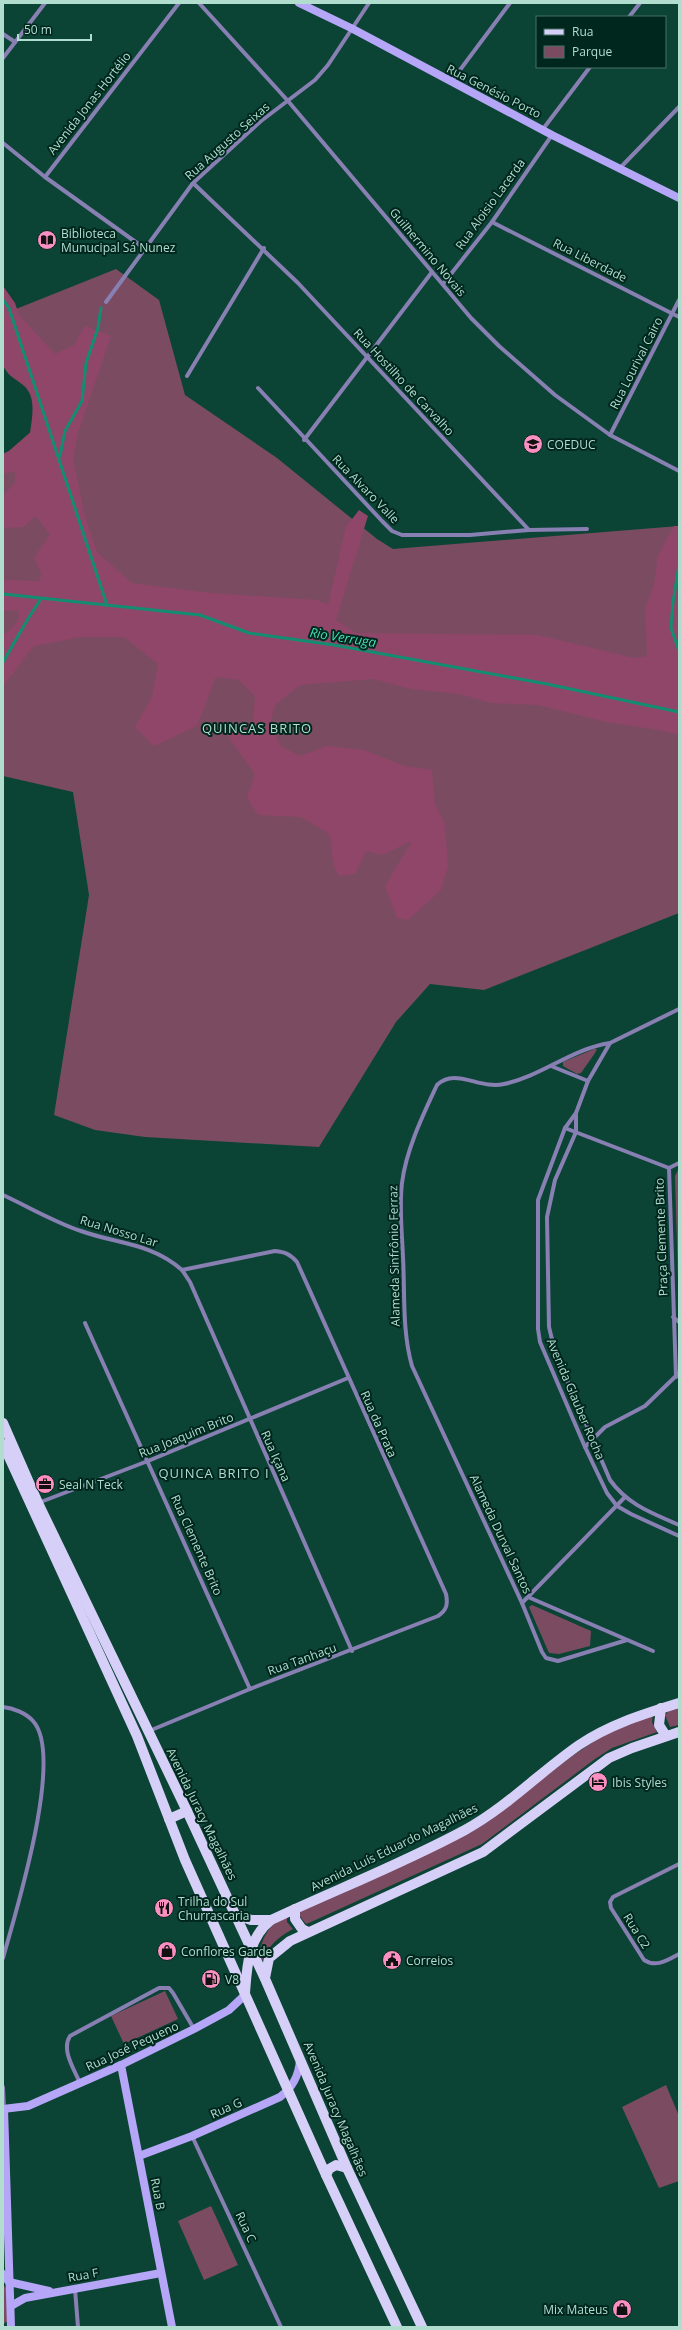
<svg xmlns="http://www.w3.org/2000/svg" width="682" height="2330" font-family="'Open Sans',sans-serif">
<rect width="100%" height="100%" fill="#0b4335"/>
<g fill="#7b4c61">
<path d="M116,269l43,31 26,95 92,63 100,81 16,10 286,-23v387l-195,77 -54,-6 -34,38 -77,125 -174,-10 -50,-7 -41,-15 35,-220 -16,-103 -70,-16v-322l6,-3 50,-44 -43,-98z"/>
<path d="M594,1049h3l-2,4 -14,20 -4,1 -14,-8v-4z"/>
<path d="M679,1168v145l-4,-137z"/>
<path d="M532,1605l59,26 -1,15 -31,8 -10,-1 -20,-46z"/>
<path d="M679,1706v19l-9,2 -5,-12 5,-6z"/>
<path d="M653,1714l-1,8 5,10 -45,16 -17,11 -113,85 -171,78 -5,2 -7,-9 2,-4 147,-70 158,-108z"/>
<path d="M287,1917v5l6,7c-15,8 -25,17 -31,32l-4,-7c7,-19 9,-29 29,-37z"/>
<path d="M165,1991l13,28 -54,25 -13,-28z"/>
<path d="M666,2085l13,31v65l-20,7 -37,-81z"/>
<path d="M211,2206l27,59 -34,15 -26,-59z"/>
<path d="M3,2285l3,3 2,33 -5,3z"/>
</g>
<path fill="#8f4669" d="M3,286l12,17 4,12 36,39 19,-9 11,-19 26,10 -33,97 -5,26 12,57 12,36 35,31 79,10 106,7 11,5 18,-78 13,-17 9,6 -32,104 20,13 182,2 96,23 13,-2 -2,-48 9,-23 4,-30 16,-29h5v209l-20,-5 -53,-8 -68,-17 -47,-2 -32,-9 -48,-5 -37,-10 -74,6 -25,20 -4,15 9,26 20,10 27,-10 37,4 40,16 28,4 3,34 10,20 3,42 -7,24 -33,30 -11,-2 -12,-32 27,-45 -30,14 -16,-4 -11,23 -16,2c-9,-13 -6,-27 -10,-42l-28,-17 -43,-2 -11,-17 8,-24 -25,-35 -10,-20 27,17 6,-14 2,-26 -16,-16 -23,-3 -19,49 -43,20 -19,-19 17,-30 6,-33 -34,-27h-43l-47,9 -31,40v-51l10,-8 6,-9 -1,-8 -15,1v-31l37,1 1,-8 -7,-16 16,-22 -14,-19 -13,11 -20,1v-33l12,-12v-12l-12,3v-20l6,-3 21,-18c2,-15 7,-37 -7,-48 -9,-7 -16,-10 -20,-20z"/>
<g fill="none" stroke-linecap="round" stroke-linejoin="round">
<g stroke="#138d71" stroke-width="3">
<path d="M3,300l6,8 98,297"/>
<path d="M60,456l5,-25 17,-30 4,-38 12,-35 3,-20"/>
<path d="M679,565l-6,37 -2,26 8,23"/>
<path d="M3,594l197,21 49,18 85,12 213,39 132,28"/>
<path d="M3,662l26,-45 12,-18"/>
</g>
<g stroke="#887fb2" stroke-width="4">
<path d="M199,3l89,98 183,217 28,28 56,49 55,40 69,36"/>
<path d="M629,17l11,-14"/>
<path d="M3,34l12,8"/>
<path d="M3,58l42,-55"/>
<path d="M451,82l59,-79"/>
<path d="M543,129l47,-62"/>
<path d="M3,143l42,34 99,71"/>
<path d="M620,168l59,-61"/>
<path d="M45,177l134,-174"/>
<path d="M193,183l105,100 231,247"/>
<path d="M492,222l187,95"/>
<path d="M443,284l49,-62 60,-87"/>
<path d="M106,302l87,-119 68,-62 54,-41 13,-15 41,-62"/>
<path d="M187,376l77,-128"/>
<path d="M258,388l124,133 10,10 10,4h68l59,-5 58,-1"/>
<path d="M610,435l69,-135"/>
<path d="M304,440l128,-168"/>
<path d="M679,1009l-69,34 -22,38 -12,32 -11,15 -27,72v129l2,13 45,105 22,46 10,13 14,8 48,22"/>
<path d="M610,1043c-39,6 -68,33 -106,41 -24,6 -49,-17 -67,1 -14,30 -31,65 -35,98 -3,24 0,49 1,74 2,36 -1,74 9,109l110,237 20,49 4,6 12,3 69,-21"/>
<path d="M551,1066l37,15"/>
<path d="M576,1113v19l-21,48 -8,37 2,110 6,25 55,128c18,25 42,33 69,45"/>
<path d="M565,1128l104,40"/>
<path d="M669,1168l7,209"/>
<path d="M669,1168l10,-5"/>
<path d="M3,1195c26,12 51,27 78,36 36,13 71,12 101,39l93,-19c10,1 15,3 22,11l149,332c2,10 1,16 -8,22l-188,73 -101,42"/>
<path d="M182,1270l8,12 162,369"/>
<path d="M673,1317l6,5"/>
<path d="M85,1323l165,366"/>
<path d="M585,1447l20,-20 40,-21 34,-33"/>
<path d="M38,1503l110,-42 200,-83"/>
<path d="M528,1597l125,54"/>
<path d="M522,1603l103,-106"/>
<path d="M3,1707c10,1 23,6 30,14 32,35 -18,193 -30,237"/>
<path d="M679,1864l-66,33 -3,5 1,6 33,52c12,8 24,0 35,-6"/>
<path d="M80,2083c-6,-14 -19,-33 -10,-47l89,-48h10l4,5 21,36"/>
<path d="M3,2087l1,22"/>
<path d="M192,2136l89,191"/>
<path d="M75,2289l3,38"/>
</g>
<g stroke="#b5a6f7" stroke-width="8">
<path d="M299,3l52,25 201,107 127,63"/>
<path d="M121,2065l51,262"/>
<path d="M3,2109l25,-3 93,-41 73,-36 35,-19 16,-15"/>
<path d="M4,2109l7,218"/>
<path d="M139,2156l53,-20 88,-39c12,-9 19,-22 20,-37"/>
<path d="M3,2274l6,8 40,9"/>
<path d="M11,2306l14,-8 136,-25"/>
</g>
<g stroke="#d6d0f9" stroke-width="10">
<path d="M3,1423l35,80 149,308 79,170 81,187 75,159"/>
<path d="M3,1444l134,292 48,124 141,315 71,152"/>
<path d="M661,1708l-2,17 7,11"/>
<path d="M169,1819l18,-8"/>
<path d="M295,1909v10l7,10 6,3"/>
<path d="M235,1914l16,6h20"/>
<path d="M265,1978l4,-20 21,-17 193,-89 126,-94 23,-10 47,-16"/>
<path d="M245,1993c2,-27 3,-55 26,-73 64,-30 131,-56 194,-90 42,-23 75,-58 114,-85 31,-21 65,-31 100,-42"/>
<path d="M326,2175l3,-6 7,-4 11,3"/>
</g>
</g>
<defs>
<g id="library-disc" transform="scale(1)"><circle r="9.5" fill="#fc8fc1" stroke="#00271d"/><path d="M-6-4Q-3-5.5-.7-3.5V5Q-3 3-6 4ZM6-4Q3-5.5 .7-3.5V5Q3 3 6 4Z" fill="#111"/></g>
<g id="school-disc" transform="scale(1)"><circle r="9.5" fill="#fc8fc1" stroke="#00271d"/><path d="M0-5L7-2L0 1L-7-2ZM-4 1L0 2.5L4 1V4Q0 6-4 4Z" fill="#111"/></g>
<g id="office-disc" transform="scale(1)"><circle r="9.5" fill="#fc8fc1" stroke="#00271d"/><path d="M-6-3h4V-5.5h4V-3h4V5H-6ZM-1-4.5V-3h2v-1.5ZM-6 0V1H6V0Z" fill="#111"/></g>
<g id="hotel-disc" transform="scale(1)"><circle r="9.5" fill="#fc8fc1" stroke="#00271d"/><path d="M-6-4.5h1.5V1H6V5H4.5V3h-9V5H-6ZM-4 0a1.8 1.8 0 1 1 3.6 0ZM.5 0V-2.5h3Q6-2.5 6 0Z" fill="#111"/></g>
<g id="restaurant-disc" transform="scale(1)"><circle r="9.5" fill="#fc8fc1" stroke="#00271d"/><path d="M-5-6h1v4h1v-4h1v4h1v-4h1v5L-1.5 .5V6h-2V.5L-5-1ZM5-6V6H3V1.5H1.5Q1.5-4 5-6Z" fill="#111"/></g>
<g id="shop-disc" transform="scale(1)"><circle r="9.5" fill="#fc8fc1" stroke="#00271d"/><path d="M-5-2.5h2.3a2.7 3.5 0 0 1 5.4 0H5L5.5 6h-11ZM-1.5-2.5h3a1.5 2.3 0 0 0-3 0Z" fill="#111"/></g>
<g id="civic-disc" transform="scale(1)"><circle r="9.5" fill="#fc8fc1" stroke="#00271d"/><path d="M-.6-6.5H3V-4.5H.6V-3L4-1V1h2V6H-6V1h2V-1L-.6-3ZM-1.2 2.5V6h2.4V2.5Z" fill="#111"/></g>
<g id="fuel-disc" transform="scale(1)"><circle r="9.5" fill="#fc8fc1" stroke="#00271d"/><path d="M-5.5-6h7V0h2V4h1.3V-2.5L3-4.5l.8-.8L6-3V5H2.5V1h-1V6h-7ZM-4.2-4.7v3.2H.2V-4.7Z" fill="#111"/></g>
</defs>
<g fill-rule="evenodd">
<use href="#library-disc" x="47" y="240"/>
<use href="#school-disc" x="533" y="444"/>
<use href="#office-disc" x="45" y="1484"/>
<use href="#hotel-disc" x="598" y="1782"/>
<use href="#restaurant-disc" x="164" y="1908"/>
<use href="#shop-disc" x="167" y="1951"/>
<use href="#civic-disc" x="392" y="1960"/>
<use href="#fuel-disc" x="211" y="1979"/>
<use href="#shop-disc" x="622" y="2309"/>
</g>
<g text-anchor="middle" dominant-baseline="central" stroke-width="4" stroke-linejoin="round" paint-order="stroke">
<g font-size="12" fill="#b1ddce" stroke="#00271d">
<text transform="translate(494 91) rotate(27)">Rua Genésio Porto</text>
<text transform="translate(89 103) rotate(-52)">Avenida Jonas Hortélio</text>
<text transform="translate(227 141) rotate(-42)">Rua Augusto Seixas</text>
<text transform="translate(490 204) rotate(-54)">Rua Aloisio Lacerda</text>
<text transform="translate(428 252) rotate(50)">Guilhermino Novais</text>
<text transform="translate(590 260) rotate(27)">Rua Liberdade</text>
<text transform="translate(636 363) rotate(-63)">Rua Lourival Cairo</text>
<text transform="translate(404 382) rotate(47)">Rua Hostilho de Carvalho</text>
<text transform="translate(366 489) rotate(46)">Rua Alvaro Valle</text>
<text transform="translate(119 1231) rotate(17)">Rua Nosso Lar</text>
<text transform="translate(661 1237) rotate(-92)">Praça Clemente Brito</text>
<text transform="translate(394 1256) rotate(-91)">Alameda Sinfrônio Ferraz</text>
<text transform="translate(576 1399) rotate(67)">Avenida Glauber Rocha</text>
<text transform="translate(379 1424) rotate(66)">Rua da Prata</text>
<text transform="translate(186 1435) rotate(-22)">Rua Joaquim Brito</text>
<text transform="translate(276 1456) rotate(66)">Rua Içana</text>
<text transform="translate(501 1534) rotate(65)">Alameda Durval Santos</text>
<text transform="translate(197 1545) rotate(66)">Rua Clemente Brito</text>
<text transform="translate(302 1659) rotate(-20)">Rua Tanhaçu</text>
<text transform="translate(202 1814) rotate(64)">Avenida Juracy Magalhães</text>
<text transform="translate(394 1847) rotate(-26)">Avenida Luís Eduardo Magalhães</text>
<text transform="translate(637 1931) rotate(58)">Rua C2</text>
<text transform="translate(132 2046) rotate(-25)">Rua José Pequeno</text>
<text transform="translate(226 2108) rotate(-24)">Rua G</text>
<text transform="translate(336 2109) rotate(67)">Avenida Juracy Magalhães</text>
<text transform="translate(158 2194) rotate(79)">Rua B</text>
<text transform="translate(246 2227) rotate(65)">Rua C</text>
<text transform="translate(83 2275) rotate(-10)">Rua F</text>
</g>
<g font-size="12" fill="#b1ddce" stroke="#00271d" text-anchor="start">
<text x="61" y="233">Biblioteca<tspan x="61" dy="14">Munucipal Sá Nunez</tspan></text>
<text x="547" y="444">COEDUC</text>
<text x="59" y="1484">Seal N Teck</text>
<text x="612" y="1782">Ibis Styles</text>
<text x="178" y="1901">Trilha do Sul<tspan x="178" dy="14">Churrascaria</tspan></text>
<text x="181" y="1951">Conflores Garde</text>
<text x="406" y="1960">Correios</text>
<text x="225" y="1979">V8</text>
<text x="608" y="2309" text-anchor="end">Mix Mateus</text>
</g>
<g font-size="13" font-style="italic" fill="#46ddb6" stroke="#00271d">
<text transform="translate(343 637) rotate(9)">Rio Verruga</text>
</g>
<g font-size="13" letter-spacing="1" fill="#b1ddce" stroke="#00271d">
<text x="257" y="728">QUINCAS BRITO</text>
<text x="214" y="1473">QUINCA BRITO I</text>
</g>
</g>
<rect width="682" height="2330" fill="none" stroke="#b1ddce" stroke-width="8"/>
<rect x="536" y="16" width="130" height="52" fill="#00271d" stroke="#477064"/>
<rect x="544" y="29" width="20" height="6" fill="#d6d0f9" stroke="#477064"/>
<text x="572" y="36" font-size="12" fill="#b1ddce">Rua</text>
<rect x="544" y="46" width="20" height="12" fill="#7b4c61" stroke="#477064"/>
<text x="572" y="56" font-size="12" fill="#b1ddce">Parque</text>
<path d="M18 34v6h73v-6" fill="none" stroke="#b1ddce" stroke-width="2"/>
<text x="24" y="34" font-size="12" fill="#b1ddce" stroke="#00271d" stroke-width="3" paint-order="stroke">50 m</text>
</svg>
